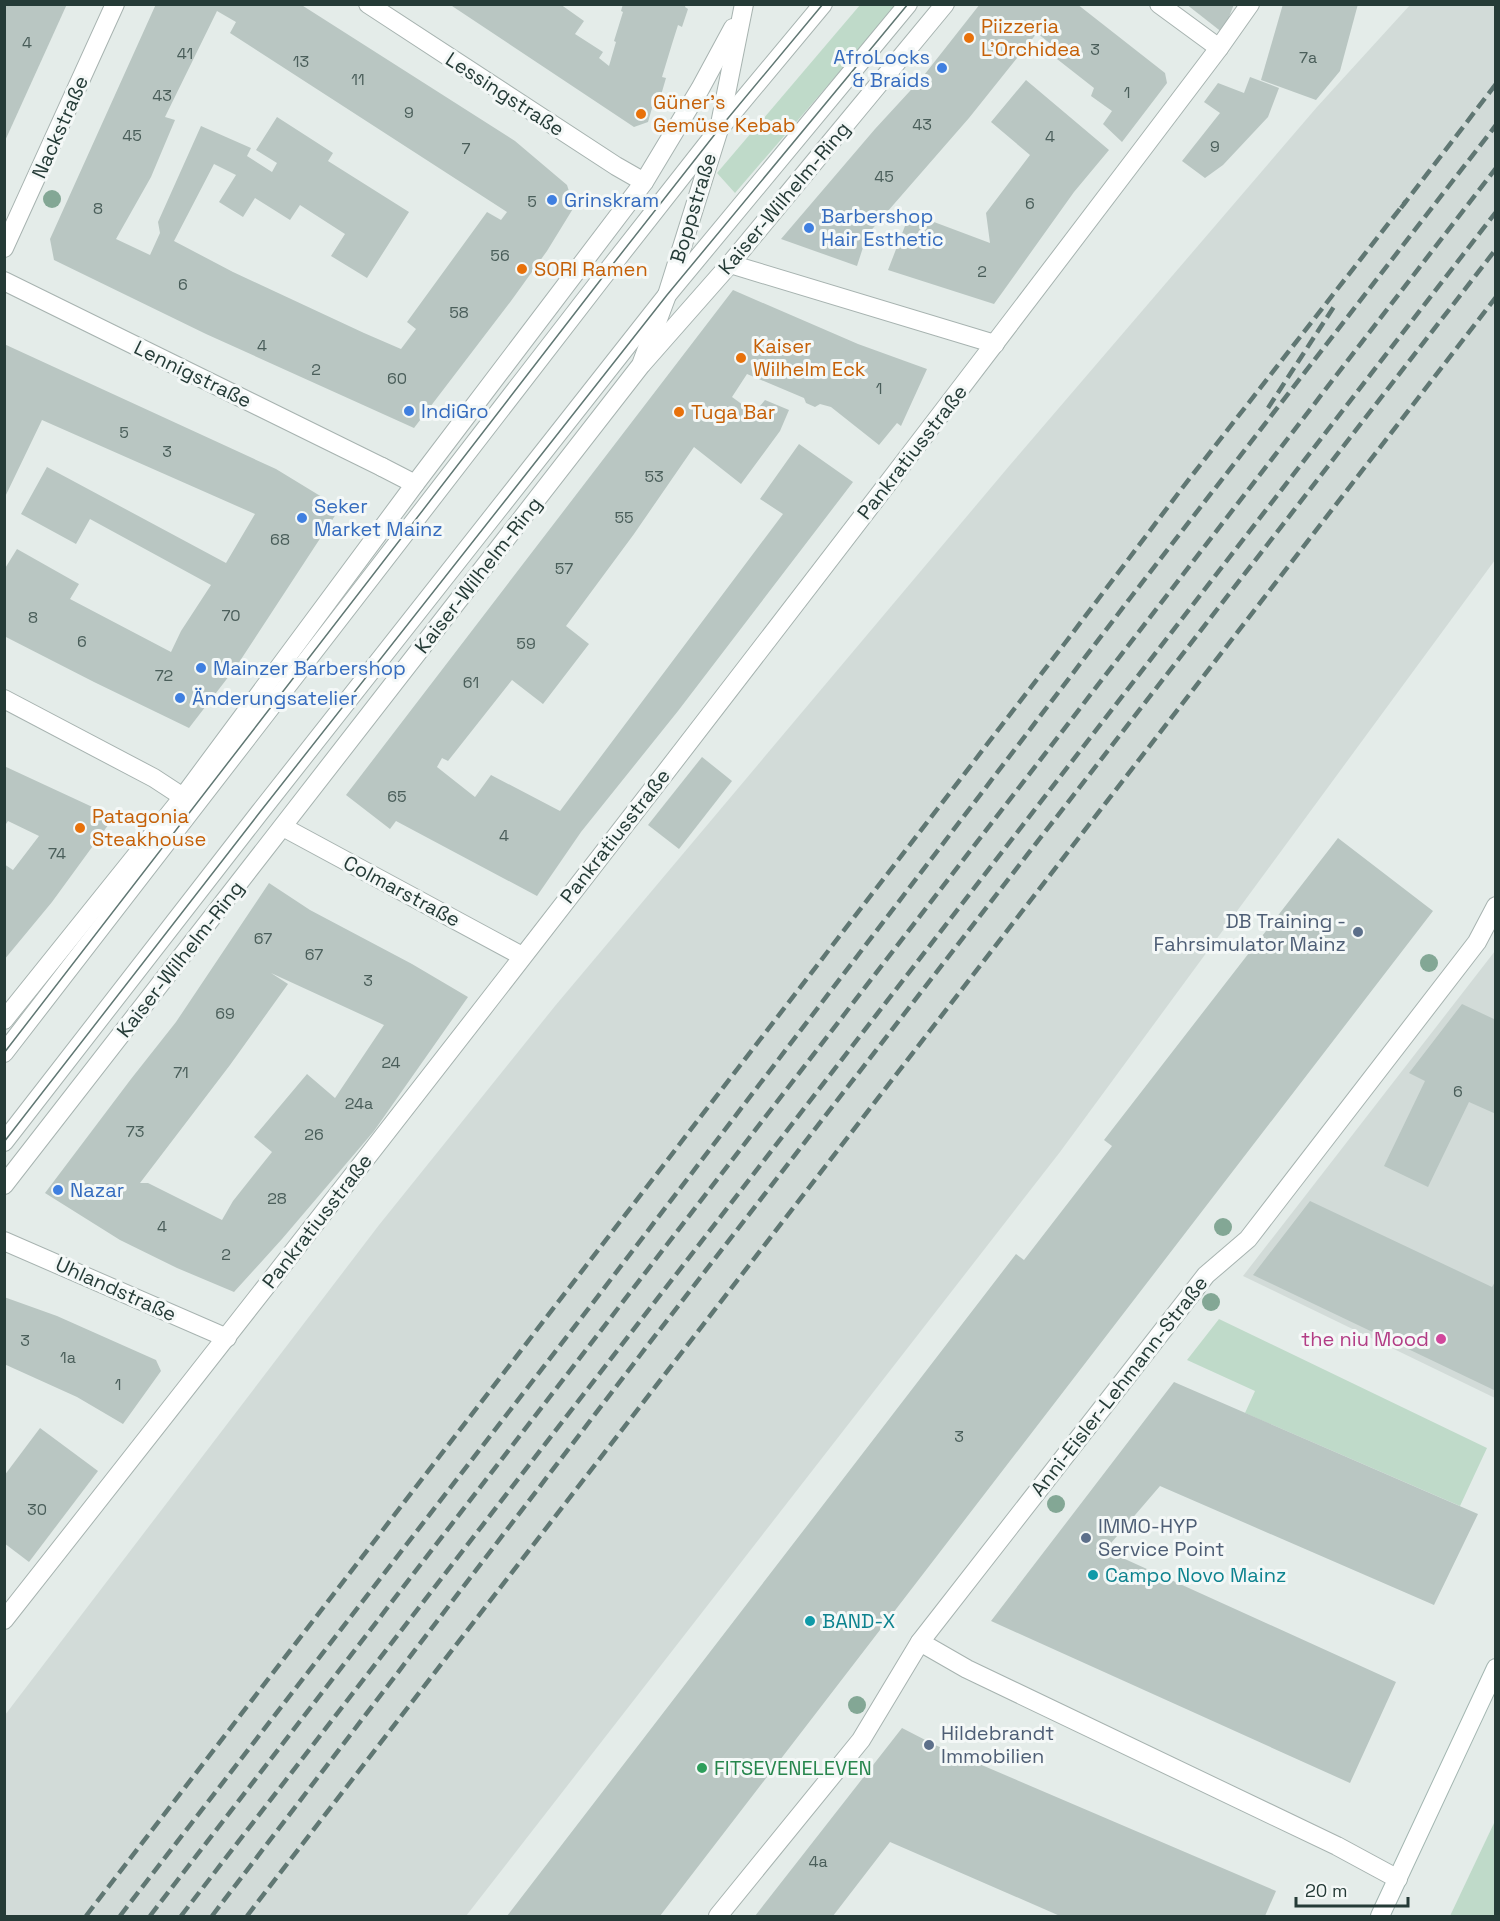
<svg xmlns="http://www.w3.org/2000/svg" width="1500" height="1921" font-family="'Space Grotesk',sans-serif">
<rect width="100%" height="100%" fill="#e4ece9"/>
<g fill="#d2dbd8">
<path d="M1410,5h85v555l-435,592 -594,764h-461v-201l374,-490 176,-219 455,-541 307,-358z"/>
<path d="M1495,951v447l-252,-122z"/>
</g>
<g fill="#bfdac9">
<path d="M860,5h37l-162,188 -18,-20z"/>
<path d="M1219,1319l268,129 -27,58 -215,-93 10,-22 -68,-31z"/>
<path d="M1495,1821v95h-45z"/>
</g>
<g fill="#b9c6c2" fill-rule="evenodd">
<path d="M4,4h63l-63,139z"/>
<path d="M156,4h144l215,137 52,44 7,22 -27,44 -36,50 -97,127 -208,-94 -152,-74 -4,-21zM217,11l19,11 -6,11 277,179 -6,8 -14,-8 -80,110 9,7 -15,20 -37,-16 -131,-61 -59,-31 40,-77 22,11 -17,27 24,15 12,-19 35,22 10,-15 45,29 -14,22 36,22 42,-66 -81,-51 5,-8 -56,-36 -21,33 21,13 -5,9 -25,-16 4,-8 -50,-22 -43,96 2,11 -10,22 -34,-16 35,-62 24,-57 -10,-3z"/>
<path d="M449,4h111l24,17 -9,13 28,18 -4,6 10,8 7,-24 -2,-1 9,-29 -2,-1 2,-7h63l-1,3 3,2 -6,18 -4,-2 -6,19 -10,33 4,1 -7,24 -5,-1 -6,21 -14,5z"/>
<path d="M980,4h97l88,69 2,10 -45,59 -19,-18 9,-13 -21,-15 3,-8 -37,-29 5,-6 -25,-20 -68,85 -102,117 -10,31 -76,-27 94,-110 46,-50z"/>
<path d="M1186,4h48l-11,29z"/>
<path d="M1283,4h75l-18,67 -24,29 -55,-20z"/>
<path d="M1250,77l29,11 -11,29 -45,48 -18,13 -23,-17 38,-48 -16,-11 14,-19 26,10z"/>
<path d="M1026,80l83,70 -35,42 -80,112 -106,-34 22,-57 80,30 -4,-30 44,-58 -39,-33z"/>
<path d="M733,290l125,54 69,25 -26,57 -4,-3 -18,22 -48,-38 -11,-3 -5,3 -9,-4 -2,-5 -57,-24 -15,23 22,16 11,-13 24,10 -9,21 -39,53 -47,-37 -60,87 -68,92 23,18 -46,60 -31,-24 -64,81 -6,-3 -5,9 38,30 16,-22 69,36 223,-297 -23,-15 39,-55 54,38 -175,229 -97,121 -44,64 -141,-75 -6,8 -44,-34z"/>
<path d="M4,344l272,125 64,39 -104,159 -47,61 -95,-46 -90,-46v-66l13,-21 62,35 -9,15 101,53 10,-21 30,-46 -121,-66 -14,25 -55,-30 26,-47 179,96 29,-49 -213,-94 -38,79z"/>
<path d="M702,757l30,24 -53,68 -31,-24z"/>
<path d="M4,766l110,51 -62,85 -48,58v-96l9,6 26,-34 -31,-15 -4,6z"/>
<path d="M1338,838l95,73 -773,1005h-153l509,-662 8,6 88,-114 -8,-6z"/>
<path d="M269,883l41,27 102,54 56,33 -94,134 -92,108 -48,53 -57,-24 -57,-28 -75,-47 86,-114 45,-57zM271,973l113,52 -49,73 -28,-24 -53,63 18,15 -39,49 -11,19 -74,-37h-8l90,-118 58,-81z"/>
<path d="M1462,1004l34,16v94l-27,-12 -41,85 -44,-21 41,-85 -16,-8z"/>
<path d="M1310,1201l182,86 4,-7v111l-243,-116z"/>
<path d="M4,1297l53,19 99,44 5,11 -38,53 -46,-27 -73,-33z"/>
<path d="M1174,1382l304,132 -44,91 -274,-119 -55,64 291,132 -46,101 -359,-162z"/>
<path d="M40,1428l58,43 -69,91 -25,-19v-67z"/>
<path d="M902,1728l33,17 341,146 -11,25h-205l-170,-74 -57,74h-78z"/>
</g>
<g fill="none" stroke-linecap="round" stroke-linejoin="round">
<g stroke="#a7b3b0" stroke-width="20">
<g id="service">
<path d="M382,467l33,17"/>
<path d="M4,1053l598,-775 117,-149 104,-125"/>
<path d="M4,1142l256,-330 407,-517 241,-291"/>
</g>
</g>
<g stroke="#a7b3b0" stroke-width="20">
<g id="minor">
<path d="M368,4l248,162 28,16"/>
<path d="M1159,4l60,44"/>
<path d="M4,248l111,-244"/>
<path d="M730,264l265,80"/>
<path d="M4,281l378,186"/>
<path d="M642,364l88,-100 215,-260"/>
<path d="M4,699l150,79 29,19"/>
<path d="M283,827l239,129"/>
<path d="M4,1241l223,97"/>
<path d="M4,1620c410,-520 816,-1044 1215,-1572l31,-44"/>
<path d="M920,1642l47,27 370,177 61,33"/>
<path d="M718,1916l143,-176 59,-98 286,-367 42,-36 229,-297 19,-36"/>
</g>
</g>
<g stroke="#a7b3b0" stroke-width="20">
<g id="tertiary">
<path d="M4,1020l179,-223 232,-313 229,-302 56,-93 33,-61"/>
<path d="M4,1185l637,-820 26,-70 52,-166 25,-125"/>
</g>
</g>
<g stroke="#a3b6b1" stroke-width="20">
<path id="secondary" d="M1380,1916l116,-248"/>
</g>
<use href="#service" stroke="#fff" stroke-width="18"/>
<use href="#minor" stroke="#fff" stroke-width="18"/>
<use href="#tertiary" stroke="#fff" stroke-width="18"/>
<use href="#secondary" stroke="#fff" stroke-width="18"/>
<g stroke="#607773" stroke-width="1.5">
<path d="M4,1053l598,-775 117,-149 104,-125"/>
<path d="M4,1142l256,-330 407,-517 241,-291"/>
</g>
<g stroke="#607773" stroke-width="4.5" stroke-dasharray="12 6" stroke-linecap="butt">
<path d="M1401,208l95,-124"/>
<path d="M1268,408l67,-103"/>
<path d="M86,1916l979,-1273 118,-156 223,-286"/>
<path d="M120,1916l472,-612 539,-707 365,-472"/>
<path d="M150,1916l1346,-1748"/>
<path d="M181,1916l1315,-1704"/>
<path d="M212,1916l429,-562 855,-1105"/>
<path d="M247,1916l1249,-1619"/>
</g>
</g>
<g fill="#83a795">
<circle cx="52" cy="199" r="9"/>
<circle cx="1429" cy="963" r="9"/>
<circle cx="1223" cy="1227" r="9"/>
<circle cx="1211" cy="1302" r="9"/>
<circle cx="1056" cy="1504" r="9"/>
<circle cx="857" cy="1705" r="9"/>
</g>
<g fill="#e8710a" stroke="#f4f8f7" stroke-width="2">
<circle cx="969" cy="38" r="6"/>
<circle cx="641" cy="114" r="6"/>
<circle cx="522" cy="269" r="6"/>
<circle cx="741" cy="358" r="6"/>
<circle cx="679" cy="412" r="6"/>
<circle cx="80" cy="828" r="6"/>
</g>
<g fill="#3f7fe0" stroke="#f4f8f7" stroke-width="2">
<circle cx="942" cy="68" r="6"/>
<circle cx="552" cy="200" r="6"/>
<circle cx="809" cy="228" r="6"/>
<circle cx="409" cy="411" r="6"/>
<circle cx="302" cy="518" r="6"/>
<circle cx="201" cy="668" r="6"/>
<circle cx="180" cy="698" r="6"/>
<circle cx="58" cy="1190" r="6"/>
</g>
<g fill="#5c6f8a" stroke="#f4f8f7" stroke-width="2">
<circle cx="1358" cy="932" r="6"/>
<circle cx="1086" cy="1538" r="6"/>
<circle cx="929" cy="1745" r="6"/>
</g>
<circle fill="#d1479c" stroke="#f4f8f7" stroke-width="2" cx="1441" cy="1339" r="6"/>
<g fill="#0f9aa8" stroke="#f4f8f7" stroke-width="2">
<circle cx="1093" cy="1575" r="6"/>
<circle cx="810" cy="1621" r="6"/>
</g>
<circle fill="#2e9e5b" stroke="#f4f8f7" stroke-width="2" cx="702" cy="1768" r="6"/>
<g text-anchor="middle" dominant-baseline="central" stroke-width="6" stroke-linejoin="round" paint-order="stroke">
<g font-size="16" fill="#4a5e5a">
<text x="27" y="42">4</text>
<text x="1095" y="49">3</text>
<text x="185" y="53">41</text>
<text x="1308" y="57">7a</text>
<text x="301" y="61">13</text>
<text x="358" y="79">11</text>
<text x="1127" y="92">1</text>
<text x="162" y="95">43</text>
<text x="409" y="112">9</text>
<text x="922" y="124">43</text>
<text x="132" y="135">45</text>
<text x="1050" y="136">4</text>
<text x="1215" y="146">9</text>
<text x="466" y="148">7</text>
<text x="884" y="176">45</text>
<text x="532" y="201">5</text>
<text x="1030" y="203">6</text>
<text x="98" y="208">8</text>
<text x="500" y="255">56</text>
<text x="982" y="271">2</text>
<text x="183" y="284">6</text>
<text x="459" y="312">58</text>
<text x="262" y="345">4</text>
<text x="316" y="369">2</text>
<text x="397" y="378">60</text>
<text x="879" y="388">1</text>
<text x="124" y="432">5</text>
<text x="167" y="451">3</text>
<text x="654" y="476">53</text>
<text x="624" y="517">55</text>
<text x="280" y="539">68</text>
<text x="564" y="568">57</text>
<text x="231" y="615">70</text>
<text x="33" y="617">8</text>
<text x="82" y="641">6</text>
<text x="526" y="643">59</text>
<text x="164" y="675">72</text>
<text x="471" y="682">61</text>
<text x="397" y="796">65</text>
<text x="504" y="835">4</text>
<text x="57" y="853">74</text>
<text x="263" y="938">67</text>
<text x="314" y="954">67</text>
<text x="368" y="980">3</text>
<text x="225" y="1013">69</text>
<text x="391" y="1062">24</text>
<text x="181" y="1072">71</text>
<text x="1458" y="1091">6</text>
<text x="359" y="1103">24a</text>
<text x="135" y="1131">73</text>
<text x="314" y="1134">26</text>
<text x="277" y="1198">28</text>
<text x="162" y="1226">4</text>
<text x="226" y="1254">2</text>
<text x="25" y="1340">3</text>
<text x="68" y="1357">1a</text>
<text x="118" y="1384">1</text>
<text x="959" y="1436">3</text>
<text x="37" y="1509">30</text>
<text x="818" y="1861">4a</text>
</g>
<g font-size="20" fill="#c56008" stroke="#f4f8f7" text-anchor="start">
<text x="981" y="26">Piizzeria<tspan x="981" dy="23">L'Orchidea</tspan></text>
<text x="653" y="102">Güner's<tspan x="653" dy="23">Gemüse Kebab</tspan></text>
<text x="534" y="269">SORI Ramen</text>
<text x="753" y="346">Kaiser<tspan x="753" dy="23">Wilhelm Eck</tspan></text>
<text x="691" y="412">Tuga Bar</text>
<text x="92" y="816">Patagonia<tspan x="92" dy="23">Steakhouse</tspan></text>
</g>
<g font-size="20" fill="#366cbe" stroke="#f4f8f7" text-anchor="start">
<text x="930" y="57" text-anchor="end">AfroLocks<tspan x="930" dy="23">&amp; Braids</tspan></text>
<text x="564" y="200">Grinskram</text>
<text x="821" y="216">Barbershop<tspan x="821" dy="23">Hair Esthetic</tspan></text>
<text x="421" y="411">IndiGro</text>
<text x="314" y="506">Seker<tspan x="314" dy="23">Market Mainz</tspan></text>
<text x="213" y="668">Mainzer Barbershop</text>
<text x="192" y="698">Änderungsatelier</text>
<text x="70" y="1190">Nazar</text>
</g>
<g font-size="20" fill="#253b37" stroke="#f4f8f7">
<text transform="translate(505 94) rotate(33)">Lessingstraße</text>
<text transform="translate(60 127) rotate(-66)">Nackstraße</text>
<text transform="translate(784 198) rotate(-50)">Kaiser-Wilhelm-Ring</text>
<text transform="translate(693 208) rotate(-73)">Boppstraße</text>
<text transform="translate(193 374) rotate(26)">Lennigstraße</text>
<text transform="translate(912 452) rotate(-52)">Pankratiusstraße</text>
<text transform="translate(478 575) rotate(-52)">Kaiser-Wilhelm-Ring</text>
<text transform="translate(615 836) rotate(-52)">Pankratiusstraße</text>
<text transform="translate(402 891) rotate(28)">Colmarstraße</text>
<text transform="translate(180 959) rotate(-52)">Kaiser-Wilhelm-Ring</text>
<text transform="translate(317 1221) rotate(-52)">Pankratiusstraße</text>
<text transform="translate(116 1289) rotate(24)">Uhlandstraße</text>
<text transform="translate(1119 1386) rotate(-52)">Anni-Eisler-Lehmann-Straße</text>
</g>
<g font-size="20" fill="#4e5e75" stroke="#f4f8f7" text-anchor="start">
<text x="1346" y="921" text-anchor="end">DB Training -<tspan x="1346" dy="23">Fahrsimulator Mainz</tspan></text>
<text x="1098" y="1526">IMMO-HYP<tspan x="1098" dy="23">Service Point</tspan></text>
<text x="941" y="1733">Hildebrandt<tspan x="941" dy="23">Immobilien</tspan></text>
</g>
<g font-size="20" fill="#b23c85" stroke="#f4f8f7" text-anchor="end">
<text x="1429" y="1339">the niu Mood</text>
</g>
<g font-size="20" fill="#0d838f" stroke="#f4f8f7" text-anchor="start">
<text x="1105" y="1575">Campo Novo Mainz</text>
<text x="822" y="1621">BAND-X</text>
</g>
<g font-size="20" fill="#27864d" stroke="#f4f8f7" text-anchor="start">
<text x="714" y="1768">FITSEVENELEVEN</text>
</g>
</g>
<rect width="1500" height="1921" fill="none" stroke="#253b37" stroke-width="12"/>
<path d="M1296 1897v9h112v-9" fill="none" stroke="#253b37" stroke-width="3"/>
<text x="1305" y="1897" font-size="18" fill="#253b37" stroke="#f4f8f7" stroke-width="4.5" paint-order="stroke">20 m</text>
</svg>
